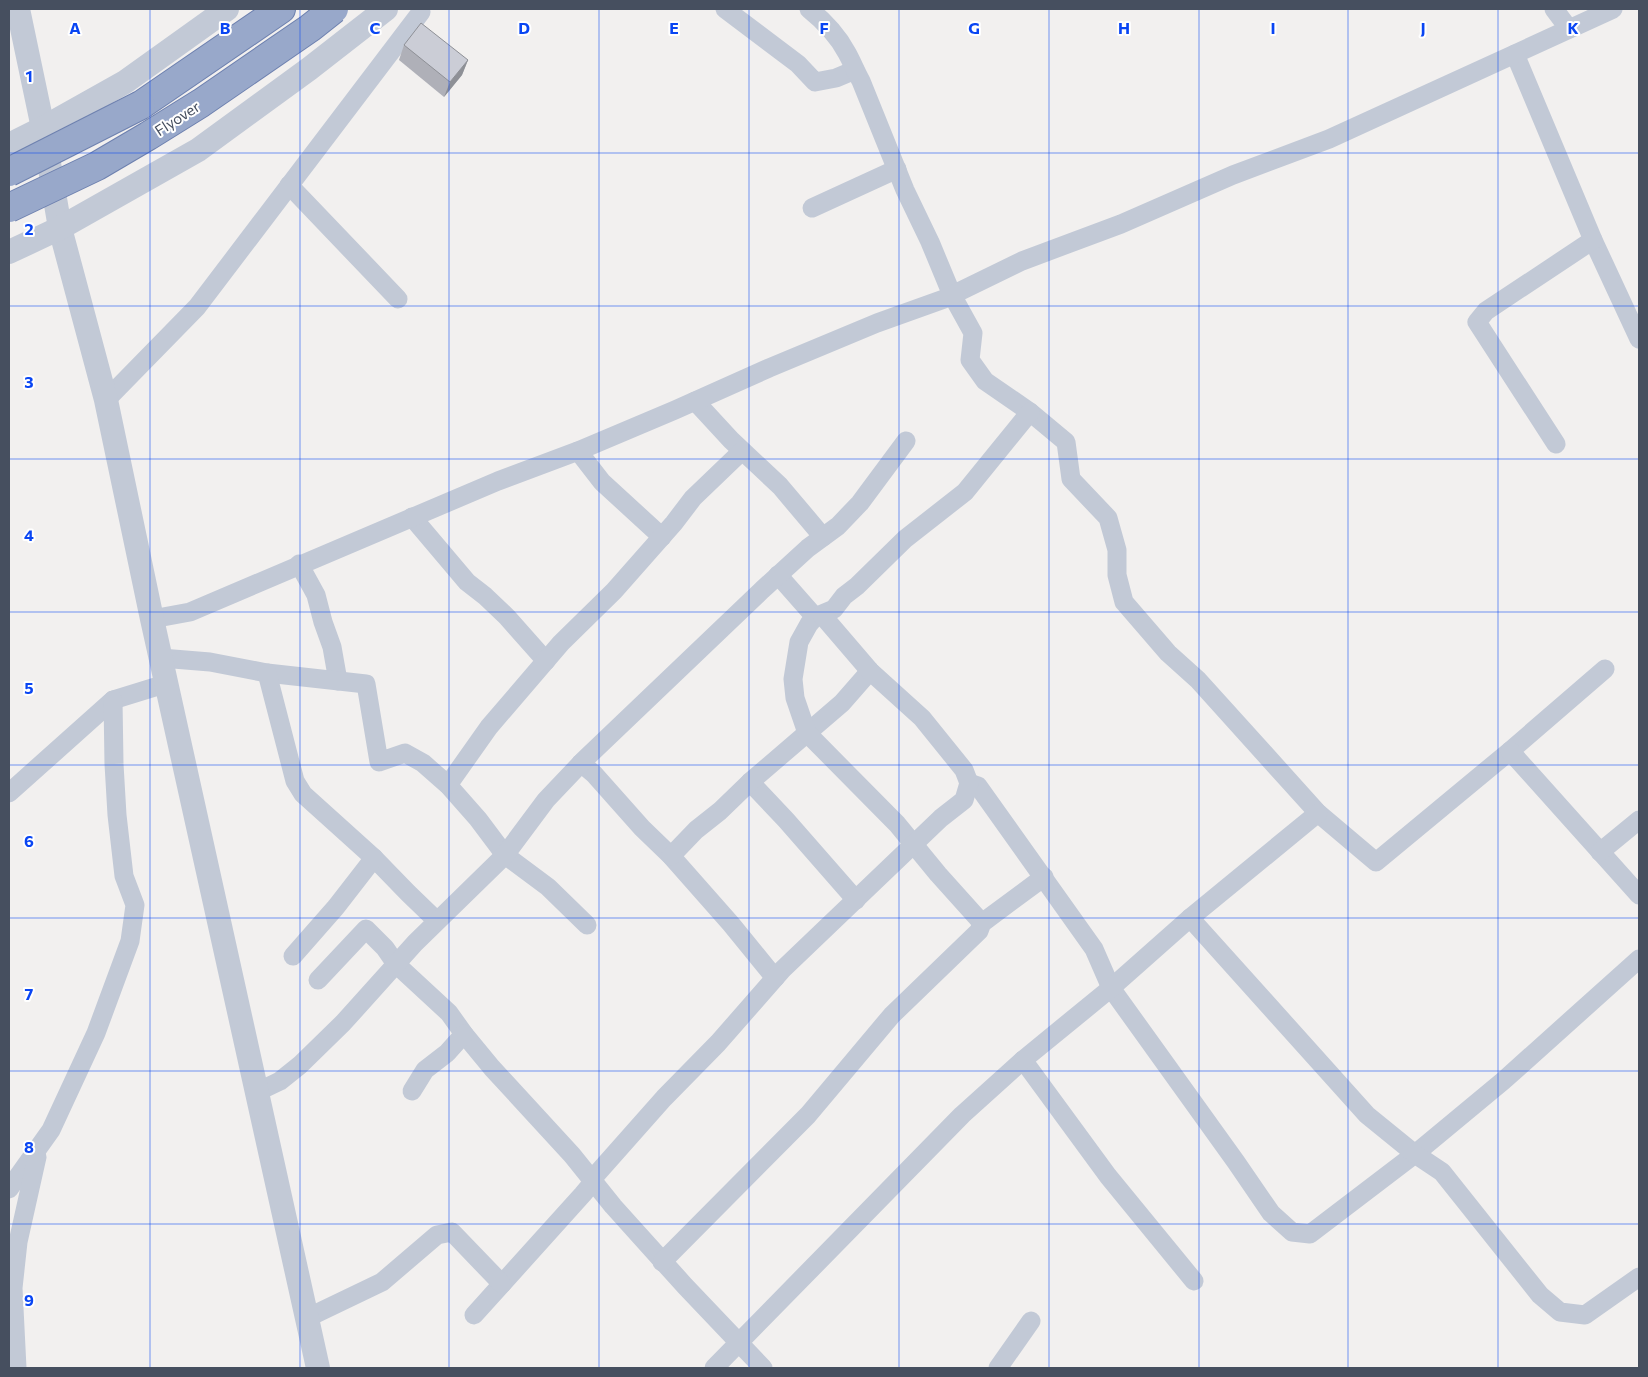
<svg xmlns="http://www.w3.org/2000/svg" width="1648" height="1377" font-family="Commissioner,sans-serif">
<rect width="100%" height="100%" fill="#f2f0ef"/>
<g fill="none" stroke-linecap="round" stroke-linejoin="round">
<g stroke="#6e81af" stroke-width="30">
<path id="trunk" d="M141,105l140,-96"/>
</g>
<g stroke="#c2c9d6" stroke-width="19">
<path d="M725,9l73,55 17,18 21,-4 19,-8"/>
<path d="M809,9c15,12 29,27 38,44 5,9 9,19 14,28l44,109 25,52 22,53 21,38 -3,27 15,21 45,31 36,30 5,37 37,39 9,32v25l7,27 44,51 30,27 120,133 58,49 134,-111 95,-82"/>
<path d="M1554,9l15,20"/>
<path d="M1515,54l78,186 46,99"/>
<path d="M289,185l109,114"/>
<path d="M812,208l85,-39"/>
<path d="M106,400l91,-93 224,-295"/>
<path d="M695,401l36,39 49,46 43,51"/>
<path d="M1556,444l-79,-122 9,-11 107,-71"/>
<path d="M578,451l24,31 60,55"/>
<path d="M412,517l55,65 18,14 22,21 39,44"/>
<path d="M299,564l17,31 7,27 9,25 6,34"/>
<path d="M778,575l37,42"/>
<path d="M152,619l38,-7 308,-131 80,-30 97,-41 94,-42 108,-45 67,-24 78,-38 99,-37 112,-49 96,-36 284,-130"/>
<path d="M161,658l49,4 57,11 99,11 13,78 26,-9 18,10 25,22 30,34 27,36 43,32 39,38"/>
<path d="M267,673l28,108 8,13 71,64 34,35 29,28"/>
<path d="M1510,751l129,144"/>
<path d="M581,763l13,11 48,54 29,28 60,68 44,54"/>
<path d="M750,782l36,38 70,80"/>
<path d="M969,783l9,3 116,163 17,39 125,174 35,51 21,19 18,2 105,-80 88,-73 136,-122"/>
<path d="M448,785l41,-58 72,-84 53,-52 60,-68 19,-25 49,-47"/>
<path d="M9,793l104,-93 55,-17"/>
<path d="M1600,852l39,-32"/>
<path d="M671,856l25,-26 24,-19 30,-29 92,-79 28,-32"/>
<path d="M1190,918l177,197 48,39 27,18 98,123 20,17 25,3 54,-38"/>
<path d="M982,923l-44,-49 -41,-50 -90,-91 -12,-35 -2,-19 6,-37 10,-18 6,-7 19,-8 10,-13 13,-10 48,-47 60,-47 65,-80"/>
<path d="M293,956l43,-49 38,-49"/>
<path d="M318,980l48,-51 19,19 11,16 53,49 15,21 28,34 80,87 41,51 72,80 78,82"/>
<path d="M1023,1060l85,116 86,105"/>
<path d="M412,1091l13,-21 22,-17 17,-19"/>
<path d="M257,1092l23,-11 20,-16 43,-42 72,-80 90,-88 41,-55 39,-41 177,-169 46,-42 30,-22 22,-23 46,-62"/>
<path d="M9,1189l42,-59 45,-97 34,-92 5,-36 -11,-29 -7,-61 -3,-51 -1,-64"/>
<path d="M662,1262l146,-147 84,-100 87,-84 3,-8 62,-46"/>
<path d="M474,1315l109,-121 10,-12 1,-5 70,-79 54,-55 64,-73 159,-152 23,-18 5,-17 -5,-13 -42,-52 -52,-47 -48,-56"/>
<path d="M307,1318l75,-36 55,-47 15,-3 50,52"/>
<path d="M17,1368l-4,-80 5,-46 19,-85"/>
<path d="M714,1368l248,-253 61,-55 88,-72 79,-70 128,-105"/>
<path d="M998,1368l33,-47"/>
</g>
<g stroke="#c2c9d6" stroke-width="24">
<path d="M18,9l25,119 17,100 46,172 46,219 166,749"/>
<path d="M9,145l34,-17 82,-46 102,-73"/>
<path d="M9,252l51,-24 138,-78 111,-81 77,-60"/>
</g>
<use href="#trunk" stroke="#98a8ca" stroke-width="28"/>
<g stroke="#6e81af" stroke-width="30" stroke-linecap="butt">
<g id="trunk-bridge">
<path d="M9,172l132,-67"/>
<path d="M9,208l88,-42 51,-30 53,-33 109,-75 24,-19"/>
</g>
</g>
<use href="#trunk-bridge" stroke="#98a8ca" stroke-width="28"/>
</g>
<path fill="#afb0b8" d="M404,45l64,15 -6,15 -18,22 -45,-37z"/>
<path fill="#8e9096" d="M468,60l-6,15 -18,22 6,-15z"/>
<path fill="#cbcdd6" stroke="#8e9096" d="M421,23l47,37 -18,22 -46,-37z"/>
<path fill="none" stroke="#0945f3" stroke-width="1" stroke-opacity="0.55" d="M150,9v1359M300,9v1359M449,9v1359M599,9v1359M749,9v1359M899,9v1359M1049,9v1359M1199,9v1359M1348,9v1359M1498,9v1359M9,153h1630M9,306h1630M9,459h1630M9,612h1630M9,765h1630M9,918h1630M9,1071h1630M9,1224h1630"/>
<g text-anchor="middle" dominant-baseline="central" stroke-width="4" stroke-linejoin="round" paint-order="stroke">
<g font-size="15" fill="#464f5f" stroke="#fff">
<text transform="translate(177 118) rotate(-33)">Flyover</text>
</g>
</g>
<g font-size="16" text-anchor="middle" font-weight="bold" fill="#0945f3" stroke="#fff" stroke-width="4" stroke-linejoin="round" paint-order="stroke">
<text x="75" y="34">A</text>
<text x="225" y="34">B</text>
<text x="375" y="34">C</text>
<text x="524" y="34">D</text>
<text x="674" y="34">E</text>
<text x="824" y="34">F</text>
<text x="974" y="34">G</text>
<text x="1124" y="34">H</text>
<text x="1273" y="34">I</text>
<text x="1423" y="34">J</text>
<text x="1573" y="34">K</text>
<text x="29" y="82">1</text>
<text x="29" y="235">2</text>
<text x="29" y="388">3</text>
<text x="29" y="541">4</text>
<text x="29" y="694">5</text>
<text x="29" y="847">6</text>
<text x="29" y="1000">7</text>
<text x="29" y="1153">8</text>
<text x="29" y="1306">9</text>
</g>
<rect width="1648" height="1377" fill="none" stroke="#464f5f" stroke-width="20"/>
</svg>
